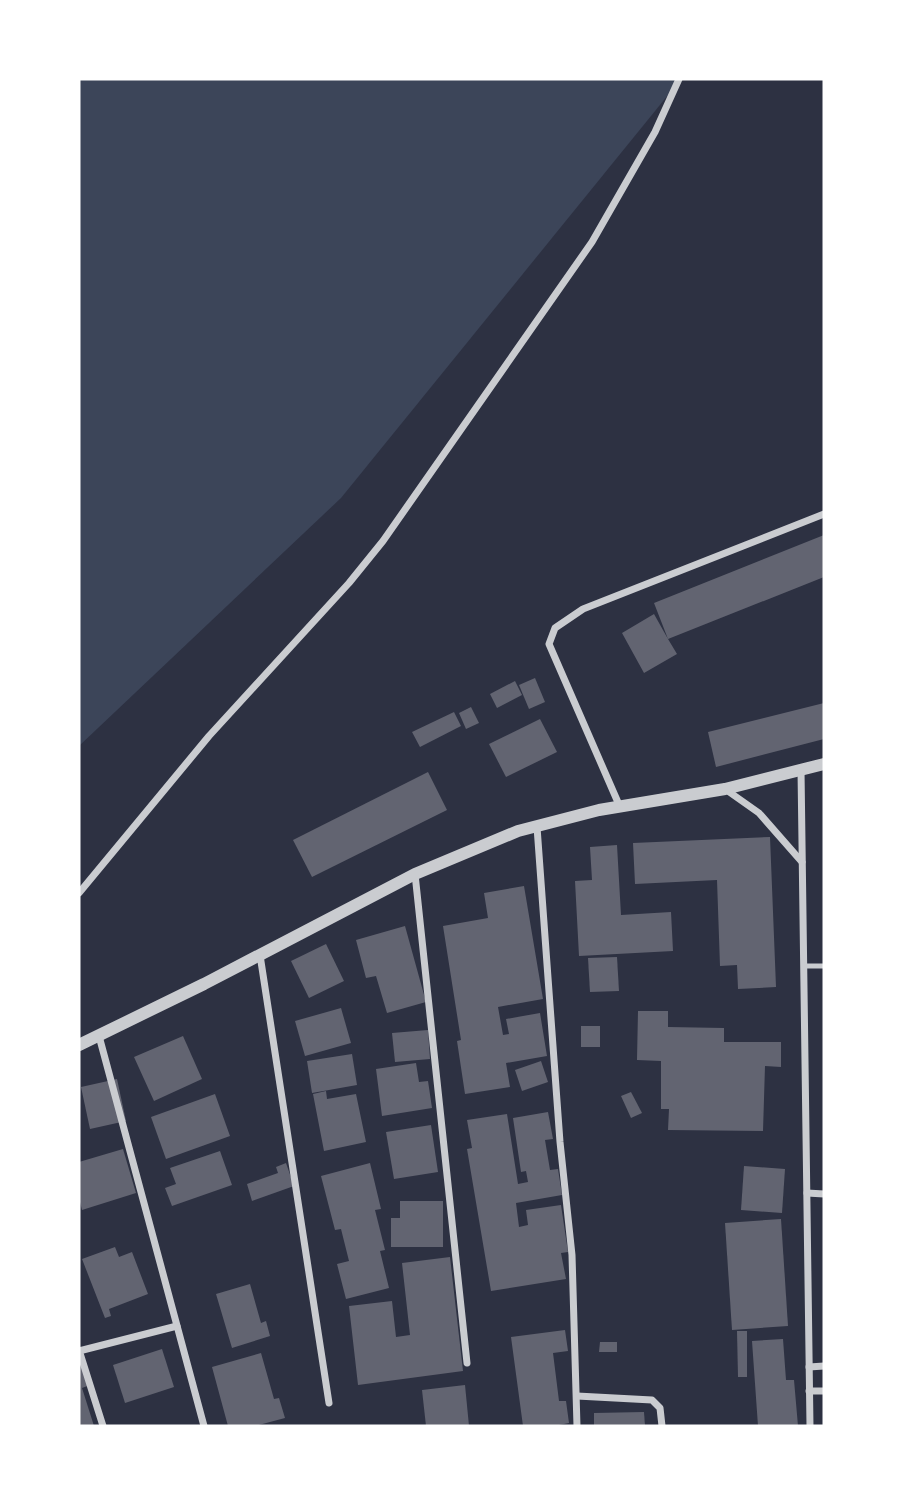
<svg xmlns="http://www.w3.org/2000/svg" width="903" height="1505" font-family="Karla,sans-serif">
<rect width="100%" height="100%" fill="#2d3142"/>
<path fill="#3c4559" d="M79,79h602l-340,419 -262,248z"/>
<g fill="#626471">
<path d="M824,535v42l-156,62 9,15 -33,19 -22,-40 32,-19 14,25 -14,-36z"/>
<path d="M535,678l10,24 -16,7 -10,-24z"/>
<path d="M515,681l7,14 -25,13 -7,-14z"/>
<path d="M824,703v36l-108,28 -8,-35z"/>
<path d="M471,707l8,16 -13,6 -7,-16z"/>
<path d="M454,712l7,14 -41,21 -8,-15z"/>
<path d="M540,719l17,33 -51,25 -17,-33z"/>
<path d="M428,772l19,38 -135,67 -19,-37z"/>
<path d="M770,837l6,150 -38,2 -1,-24 -17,1 -3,-86 -82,4 -2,-41z"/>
<path d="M617,845l4,70 50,-3 2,39 -94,5 -4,-75 17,-1 -2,-33z"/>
<path d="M524,886l19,113 -45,8 5,28 6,-1 -3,-15 34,-6 7,43 -41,7 4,24 -45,7 -8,-53 4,-1 -18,-114 45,-8 -4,-25z"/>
<path d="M405,926l21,76 -39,11 -11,-37 -10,2 -10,-38z"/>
<path d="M326,944l18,37 -35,17 -18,-37z"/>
<path d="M617,957l2,34 -29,1 -2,-34z"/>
<path d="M341,1008l10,35 -46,13 -10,-35z"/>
<path d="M638,1011h30v16l56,1v14h57v25l-16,-1 -2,65 -95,-1 1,-21h-8v-48l-24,-1z"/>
<rect x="581" y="1026" width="19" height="21"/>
<path d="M428,1030l2,29 -35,3 -3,-29z"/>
<path d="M183,1036l19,43 -48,22 -20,-44z"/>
<path d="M352,1054l5,31 -45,8 -5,-32z"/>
<path d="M541,1061l7,21 -26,9 -7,-21z"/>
<path d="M416,1063l3,19 9,-1 4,27 -50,8 -6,-47z"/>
<path d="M117,1079l9,42 -36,8 -9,-42z"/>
<path d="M326,1091l1,8 29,-5 10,48 -42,9 -11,-57z"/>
<path d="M631,1092l11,21 -11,5 -10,-22z"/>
<path d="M215,1094l15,42 -64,23 -15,-42z"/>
<path d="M548,1112l5,27 -8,1 5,30 8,-1 4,26 -46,8 3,24 9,-2 -2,-15 35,-5 7,47 -7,1 5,26 -75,12 -24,-142 5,-1 -5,-28 40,-6 11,70 10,-2 -2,-11 -5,1 -8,-54z"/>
<path d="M431,1125l7,47 -44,7 -8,-47z"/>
<path d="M123,1149l13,44 -54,17 -3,-12v-36z"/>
<path d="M220,1151l12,34 -60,21 -7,-18 11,-4 -6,-16z"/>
<path d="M286,1163l8,23 -42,15 -5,-17 31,-11 -2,-6z"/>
<path d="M370,1163l11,46 -6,1 10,40 -5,1 9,37 -43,11 -9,-35 12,-3 -8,-32 -6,1 -14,-54z"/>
<path d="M744,1166l41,3 -3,44 -41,-3z"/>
<path d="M400,1201h43v46h-52v-29h9z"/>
<path d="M781,1219l7,107 -56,4 -7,-107z"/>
<path d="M115,1247l4,10 13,-5 16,42 -39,15 2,7 -6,2 -23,-59z"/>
<path d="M450,1257l13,114 -105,14 -9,-79 43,-5 4,36 14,-2 -8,-72z"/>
<path d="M250,1284l11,39 5,-2 4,15 -38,12 -16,-54z"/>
<path d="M565,1330l3,21 -15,2 6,48h7l3,22 -15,3h-31l-12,-89z"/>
<path d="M737,1331h10v46h-9z"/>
<path d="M783,1339l3,41h8l4,46h-40l-6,-85z"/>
<path d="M600,1342h17v10h-18z"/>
<path d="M162,1349l12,38 -49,16 -12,-38z"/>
<path d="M79,1353l11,32 -8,3 12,38h-15z"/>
<path d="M261,1353l13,46 5,-1 6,20 -30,8h-27l-16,-59z"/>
<path d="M465,1385l4,41h-43l-4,-36z"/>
<path d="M644,1412l1,14h-51v-13z"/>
</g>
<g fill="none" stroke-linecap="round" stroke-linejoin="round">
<path stroke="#caccd0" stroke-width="5" d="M804,966h20"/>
<g stroke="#caccd0" stroke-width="7">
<path d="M801,770l9,656"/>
<path d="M725,789l34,24 43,49"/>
<path d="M620,807l-71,-163 6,-16 28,-19 241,-95"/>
<path d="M537,827l23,315 12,113 5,171"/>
<path d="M415,874l52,489"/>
<path d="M79,893l130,-157 140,-153 34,-42 209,-299 63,-110 24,-53"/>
<path d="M260,955l69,448"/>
<path d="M99,1036l105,390"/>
<path d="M807,1193l17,1"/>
<path d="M79,1350l24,76"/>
<path d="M79,1351l98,-25"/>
<path d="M809,1367l15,-1"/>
<path d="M809,1391h15"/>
<path d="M577,1396l75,4 8,8 2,18"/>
</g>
<path stroke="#caccd0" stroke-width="12" d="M79,1045l125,-61 211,-110 103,-43 81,-21 126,-21 99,-25"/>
</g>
<rect width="903" height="1505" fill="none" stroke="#ffffff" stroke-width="161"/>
</svg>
